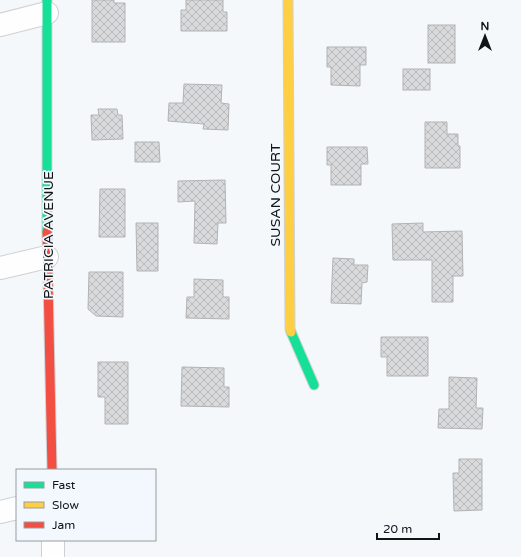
<svg xmlns="http://www.w3.org/2000/svg" width="521" height="557" font-family="'Varela Round',sans-serif">
<defs>
<pattern id="building-cross-hatch" width="8" height="8" patternUnits="userSpaceOnUse"><rect width="8" height="8" fill="#d8dadc"/><path d="M0 0l8 8M0 8l8-8" fill="none" stroke="#b8babc"/></pattern>
</defs>
<rect width="100%" height="100%" fill="#f5f8fa"/>
<g fill="url(#building-cross-hatch)" stroke="#b1b3b5">
<path d="M92,0h22v3h11v39h-33z"/>
<path d="M186,0h37v12h4v19h-46v-21h5z"/>
<rect x="428" y="25" width="27" height="38"/>
<path d="M327,47h39v18h-6v21l-29,-1v-18h-4z"/>
<rect x="403" y="69" width="27" height="21"/>
<path d="M184,84l38,1 -1,18 8,1 -1,26 -25,-1 1,-5 -36,-3 1,-18h14z"/>
<path d="M98,109h19l1,6h4l1,24 -31,1 -1,-25h8z"/>
<path d="M425,122h22v12h11v12h2v22h-35z"/>
<path d="M135,142h24l1,20h-25z"/>
<path d="M327,147h40l1,17h-7v21h-30v-20h-4z"/>
<path d="M225,180l1,43h-8l-1,21 -23,-1 1,-42 -17,1v-21z"/>
<path d="M100,189h25v48h-26z"/>
<path d="M136,223h22v48h-21z"/>
<path d="M423,223v9l39,-1 1,45h-10v26h-21v-42h-39l-1,-36z"/>
<path d="M333,258l21,1v6h14l-1,17 -5,1 -1,21 -30,-1z"/>
<path d="M89,272h34v45l-27,-1 -8,-7z"/>
<path d="M194,279l29,1v17h6v22l-43,-1 1,-21h7z"/>
<path d="M381,337h47v39h-41v-19h-6z"/>
<path d="M98,362h30v62h-23v-27h-7z"/>
<path d="M182,367l42,1v19h5v20l-48,-1z"/>
<path d="M449,377l28,1 -1,30h7l-1,21 -44,-1 1,-19h10z"/>
<path d="M459,459h23v51l-28,1 -1,-38h6z"/>
</g>
<g fill="none" stroke-linecap="round" stroke-linejoin="round">
<g stroke="#ced1d3" stroke-width="24">
<g id="street">
<path d="M0,25l47,-12"/>
<path d="M0,268l47,-11"/>
<path d="M0,512l17,-4"/>
<path d="M53,540v17"/>
</g>
</g>
<g stroke="#ced1d3" stroke-width="11">
<g id="fast">
<path d="M47,0v232"/>
<path d="M291,332l23,53"/>
</g>
</g>
<g stroke="#ced1d3" stroke-width="11">
<path id="slow" d="M288,0l2,329 1,3"/>
</g>
<g stroke="#ced1d3" stroke-width="11">
<path id="jam" d="M47,232l5,238"/>
</g>
<use href="#street" stroke="#fefefe" stroke-width="22"/>
<use href="#fast" stroke="#16e098" stroke-width="9"/>
<use href="#slow" stroke="#ffcf43" stroke-width="9"/>
<use href="#jam" stroke="#f24e42" stroke-width="9"/>
</g>
<g text-anchor="middle" dominant-baseline="central" stroke-width="3.5" stroke-linejoin="round" paint-order="stroke">
<g font-size="14" fill="#111315" stroke="#f2f8fd">
<text transform="translate(275 195) rotate(-90)">SUSAN COURT</text>
<text transform="translate(48 235) rotate(-90)">PATRICIA AVENUE</text>
</g>
</g>
<rect x="16" y="469" width="140" height="72" fill="#f2f8fd" stroke="#989ca0"/>
<rect x="24" y="482" width="20" height="6" fill="#16e098" stroke="#989ca0"/>
<text x="52" y="489" font-size="12" fill="#111315">Fast</text>
<rect x="24" y="502" width="20" height="6" fill="#ffcf43" stroke="#989ca0"/>
<text x="52" y="509" font-size="12" fill="#111315">Slow</text>
<rect x="24" y="522" width="20" height="6" fill="#f24e42" stroke="#989ca0"/>
<text x="52" y="529" font-size="12" fill="#111315">Jam</text>
<g transform="translate(485 36)" stroke="#f2f8fd" stroke-width="3" paint-order="stroke">
<path d="M0-3L7 15L0 10L-7 15Z" fill="#111315"/>
<text y="-6" font-size="11" font-weight="bold" text-anchor="middle" fill="#111315">N</text>
</g>
<path d="M377 533v6h62v-6" fill="none" stroke="#111315" stroke-width="2"/>
<text x="383" y="533" font-size="12" fill="#111315" stroke="#f2f8fd" stroke-width="3" paint-order="stroke">20 m</text>
</svg>
